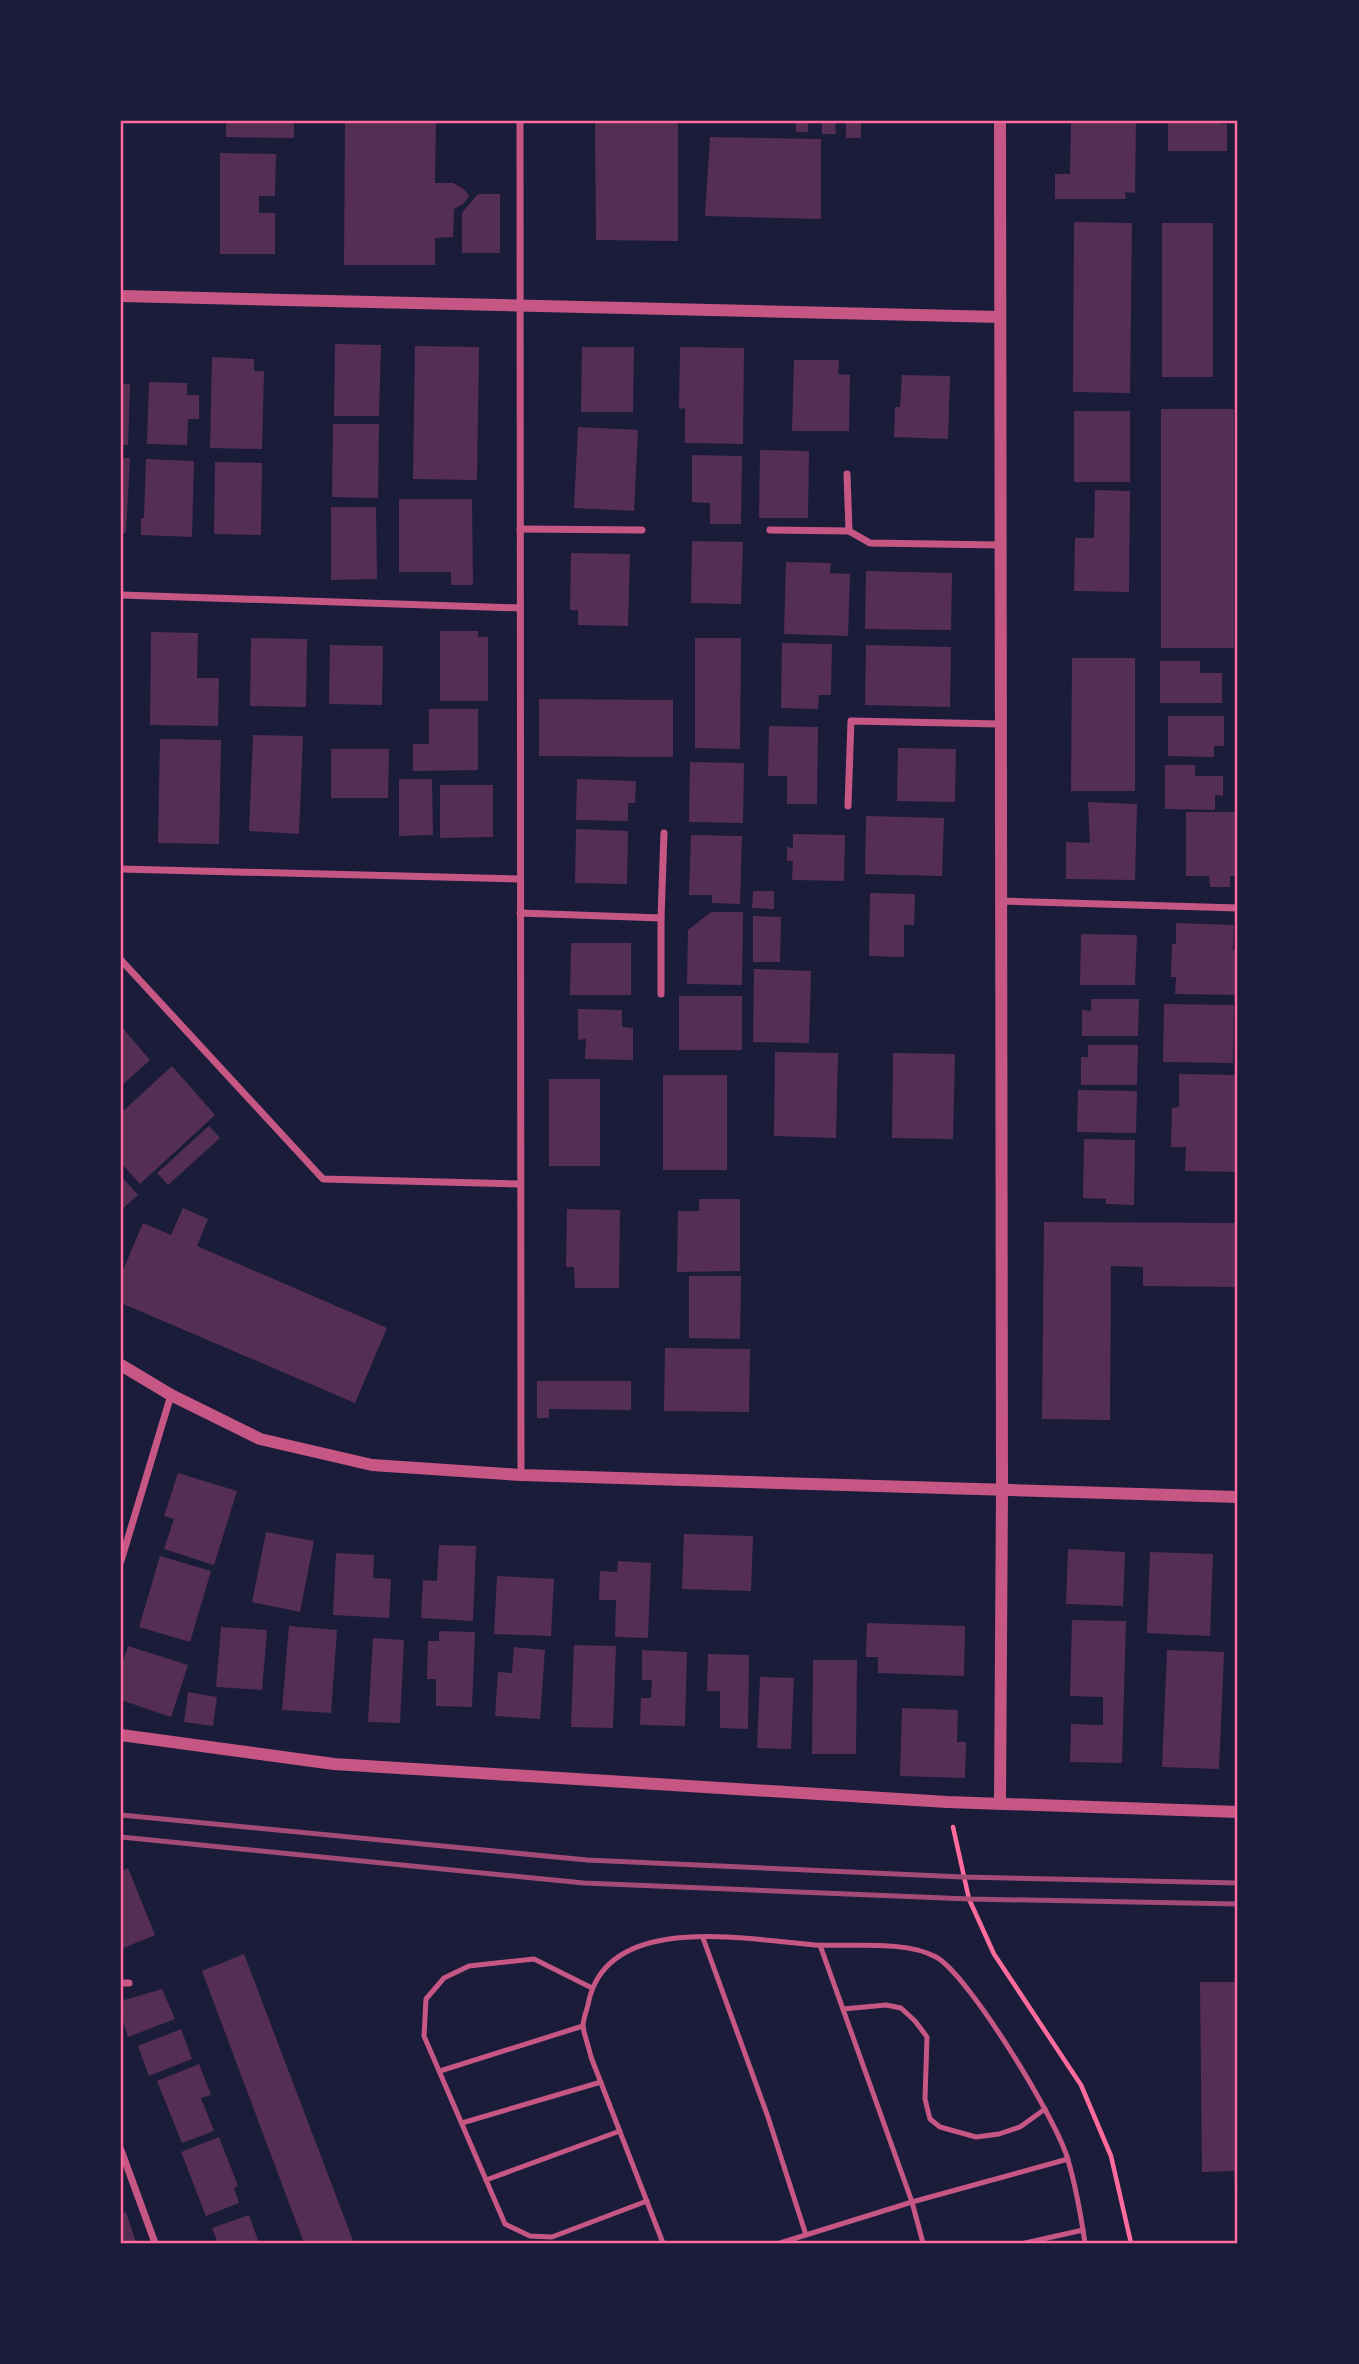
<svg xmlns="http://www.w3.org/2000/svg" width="1359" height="2364" font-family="'PT Sans',sans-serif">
<rect width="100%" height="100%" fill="#1b1b3a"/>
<g fill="#542f53">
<path d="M226,121h68v17l-68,-1z"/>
<path d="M345,121h91l-1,62h18l11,6 5,7 -6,8 -9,5 -1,28 -18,1v27h-91z"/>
<path d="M595,121h83v120l-82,-1z"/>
<rect x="796" y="121" width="12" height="11"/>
<path d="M822,121h13l1,13h-14z"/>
<rect x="846" y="121" width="15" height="17"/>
<path d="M1071,121h65l-1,72 -10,-1 1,7h-71v-25h15z"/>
<path d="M1168,121h51v3h8v27h-59z"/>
<path d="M710,137l111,2v80l-116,-3z"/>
<path d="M220,153l56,1 -1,42h-16v17h16v41h-55z"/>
<path d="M478,194h22v59h-38v-40z"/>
<path d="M1074,222l58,1 -2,170 -57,-1z"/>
<rect x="1162" y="223" width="51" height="154"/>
<path d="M335,344l46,1 -2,71h-45z"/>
<path d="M415,346l64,1 -2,133 -64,-1z"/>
<path d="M582,347h52l-1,65h-52z"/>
<path d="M680,347l64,1 -1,96 -58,-1v-35l-6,1z"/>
<path d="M212,357l42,2v12h10l-2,78 -52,-1z"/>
<path d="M794,360h45l-1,14 12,1 -1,56h-57z"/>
<path d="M902,375l48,1 -2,63 -54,-2 1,-30h5z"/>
<path d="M149,382l38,1v12h12v24h-11l-1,26 -40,-1z"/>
<path d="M121,384h9l-2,61h-7z"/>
<rect x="1161" y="409" width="73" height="239"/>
<rect x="1074" y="411" width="56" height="71"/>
<path d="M333,424h46l-1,74 -46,-1z"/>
<path d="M578,427l60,3 -4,81 -60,-3z"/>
<path d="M760,450l49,1 -1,67h-49z"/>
<path d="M692,455l50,1 -1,68h-31v-21l-18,-1z"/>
<path d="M121,458h9l-4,75 -5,-1z"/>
<path d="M146,459l48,2 -2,76 -51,-2v-17h3z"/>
<path d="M215,462l47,1 -1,72 -47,-1z"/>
<path d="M1095,490l35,1 -1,101 -55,-1 1,-53h19z"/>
<path d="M399,499h73l1,86h-22v-13h-52z"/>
<path d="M331,507h45l1,72 -46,1z"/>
<path d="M692,541l51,1 -2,62 -50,-1z"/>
<path d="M571,553l59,1 -2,72 -50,-1v-15h-8z"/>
<path d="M786,562l45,1 -1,10 20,1 -2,62 -64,-2z"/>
<path d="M866,571l86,2 -1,57 -86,-1z"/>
<path d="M440,631h38v6h10v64h-48z"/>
<path d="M151,632l47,1 -1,45h22l-1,48 -68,-1z"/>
<path d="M251,638l56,1 -1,68 -56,-1z"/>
<path d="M695,638h46l-1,111 -45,-1z"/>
<path d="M782,643l50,1 -1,51h-12l-1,14 -37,-1z"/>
<path d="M330,645l53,1 -1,59 -53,-1z"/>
<path d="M866,645l85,2 -1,60 -85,-2z"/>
<path d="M1072,658h63v133h-64z"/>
<path d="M1160,661h40v12h22v30h-62z"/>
<path d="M539,699l134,1v57l-134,-1z"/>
<path d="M429,709h49v61l-65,1v-27h16z"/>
<path d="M1168,716h56v30h-10v11l-46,-1z"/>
<path d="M769,726l49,1 -1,77h-30v-28h-19z"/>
<path d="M253,735l50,1 -4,98 -50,-3z"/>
<path d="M160,739l61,1 -2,104 -61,-1z"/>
<path d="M898,748l58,1 -1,53 -58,-1z"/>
<path d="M331,749h58l-1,49h-57z"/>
<path d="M690,762l54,1 -1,60 -54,-1z"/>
<path d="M1165,765h30v11h28v20l-8,-1v15l-50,-1z"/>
<path d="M399,779h33l1,56 -34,1z"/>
<path d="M577,779l59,2 -1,22h-7v18l-52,-1z"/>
<path d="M440,785h53v52l-53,1z"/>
<path d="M1088,802l49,2 -2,76 -69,-1v-37l24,1z"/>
<path d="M1186,812h52v64h-8v11h-20l-1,-11h-23z"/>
<path d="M866,816l78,2 -2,58 -77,-2z"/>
<path d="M576,829l52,2 -1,53 -52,-1z"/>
<path d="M793,834l52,1 -1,46 -52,-1 1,-19h-6v-14l6,1z"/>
<path d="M691,835l51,1 -2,68 -28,-1v-8h-23z"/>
<path d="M753,891h21v18l-22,-1z"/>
<path d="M870,893l45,1 -1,31h-10v32l-35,-1z"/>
<path d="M711,912h32l-1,73 -55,-1 1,-54z"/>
<path d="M753,916l28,1 -1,45h-27z"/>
<path d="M1176,923l58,2 -1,25h5v45l-63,-1 1,-17h-5l1,-33h4z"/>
<path d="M1081,934l56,1 -2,50h-55z"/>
<path d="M571,943h60v52h-61z"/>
<path d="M754,969l57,2 -2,72 -56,-1z"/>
<rect x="679" y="996" width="63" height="54"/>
<path d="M1091,999h48l-1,37h-56v-26l9,1z"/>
<path d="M1164,1004l70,1 -1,58 -70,-1z"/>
<path d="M578,1009l44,1v17l11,1v32l-48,-1 1,-20 -8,1z"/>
<path d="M121,1026l29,34 -29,26z"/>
<path d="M1088,1045h50l-1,40h-56v-28h7z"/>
<path d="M775,1052l63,1 -2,85 -62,-2z"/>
<path d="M893,1053l62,1 -2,85 -61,-1z"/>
<path d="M172,1066l43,49 -75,69 -19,-21v-50z"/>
<path d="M1179,1074l59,1v97l-53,-1 1,-24h-15l1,-39 7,-1z"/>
<rect x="663" y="1075" width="64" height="95"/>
<rect x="549" y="1079" width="51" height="87"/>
<path d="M1078,1090l59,1 -1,42 -59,-1z"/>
<path d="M209,1126l11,12 -52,47 -11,-12z"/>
<path d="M1084,1139l51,1 -1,65 -28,-1v-5l-23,-1z"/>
<path d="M121,1176l17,19 -17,15z"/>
<path d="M699,1199h41v72l-63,1 1,-61h21z"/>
<path d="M183,1208l25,11 -11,27 190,82 -32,75 -234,-100v-28l22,-52 28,12z"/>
<path d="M567,1209l53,1 -1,78h-44l-1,-21h-8z"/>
<path d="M1044,1222l194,1v64l-95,-1v-19l-32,-1 -1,154 -68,-1z"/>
<path d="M689,1276h52l-1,63 -51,-1z"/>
<path d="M665,1348l85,1 -1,63 -85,-1z"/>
<path d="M537,1381h94v29l-82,-1v9h-12z"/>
<path d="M178,1473l59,18 -23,74 -50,-16 10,-30 -10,-3z"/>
<path d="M266,1532l48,9 -14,71 -48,-10z"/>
<path d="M684,1534l69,2 -2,55 -69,-2z"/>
<path d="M439,1545l37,1 -3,75 -52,-3 2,-38 14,1z"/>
<path d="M1068,1549l57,3 -2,54 -57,-2z"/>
<path d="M1150,1552l63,2 -3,82 -63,-3z"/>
<path d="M336,1553l38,2 -1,23 18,1 -2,39 -56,-3z"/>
<path d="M160,1556l51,15 -21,71 -51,-15z"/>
<path d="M618,1561l33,2 -3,75 -33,-1 1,-37h-17l1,-29 17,1z"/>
<path d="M497,1576l57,3 -3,57 -57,-2z"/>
<path d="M1072,1620l54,1 -4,142 -52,-1 1,-38 32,1v-28l-33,-1z"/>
<path d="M867,1623l98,3 -1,50 -86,-3v-16h-12z"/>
<path d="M289,1626l48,4 -6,83 -49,-3z"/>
<path d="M221,1627l46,3 -5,60 -46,-3z"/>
<path d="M439,1631l36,1 -3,75 -36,-1v-27h-9l1,-38h11z"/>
<path d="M373,1638l31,2 -4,83 -32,-1z"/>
<path d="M574,1645l42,1 -3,82 -42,-1z"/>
<path d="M128,1646l60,19 -17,52 -50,-17v-32z"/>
<path d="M514,1647l31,3 -5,69 -45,-3 3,-44 14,1z"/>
<path d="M642,1650l45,2 -2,74 -45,-1 1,-27h10l1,-18h-10z"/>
<path d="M1167,1650l57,2 -5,117 -57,-2z"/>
<path d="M708,1654l41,1 -1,74 -28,-1v-37h-13z"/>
<path d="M813,1660h44l-1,94h-44z"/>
<path d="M760,1677l34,1 -3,71 -34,-1z"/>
<path d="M188,1692l29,5 -4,29 -29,-4z"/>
<path d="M902,1708l56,2 -1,32h9l-1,36 -65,-2z"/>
<path d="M128,1868l27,67 -34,14v-78z"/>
<path d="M244,1954l110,289h-50l-102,-272z"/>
<path d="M1200,1982h38v242h-2l-2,-53 -32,1z"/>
<path d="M162,1989l13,30 -47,18 -7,-21v-15z"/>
<path d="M181,2029l11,30 -43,17 -11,-30z"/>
<path d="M199,2064l12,31 -10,3 13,33 -32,12 -25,-62z"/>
<path d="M219,2137l19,49 -4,2 5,15 -33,13 -25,-64z"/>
<path d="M126,2212l10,31h-15v-29z"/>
<path d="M249,2215l10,28h-41l-6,-15z"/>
</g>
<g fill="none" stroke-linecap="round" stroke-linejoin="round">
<path stroke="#ff6b9d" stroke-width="4.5" d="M953,1827l16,72 25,55 87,131 30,71 20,87"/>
<g stroke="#c65784" stroke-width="5">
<path d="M703,1938l65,179 38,118"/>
<path d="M820,1945l92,257 11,41"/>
<path d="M592,1988l-58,-29 -65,7 -25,12 -18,21 -2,37 81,188 25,12 22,1 95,-36"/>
<path d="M843,2009l43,-4 15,3 14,13 12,16 -2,62 5,20 10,8 36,10 23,-3 21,-7 25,-18"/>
<path d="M440,2071l143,-45"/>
<path d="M462,2123l139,-41"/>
<path d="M486,2180l134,-49"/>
<path d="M663,2243l-72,-186c-2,-10 -7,-22 -8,-31 0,-8 5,-18 6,-26 21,-89 160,-60 226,-55 36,2 90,-5 121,12 33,18 122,165 132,203 8,27 13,56 17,83"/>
<path d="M780,2243l132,-41 156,-43"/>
<path d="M1025,2243l58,-13"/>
</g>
<g stroke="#c65784" stroke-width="7">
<path d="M520,121l1,1354"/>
<path d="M847,474l2,57 21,12 130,2"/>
<path d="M520,529l122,1"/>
<path d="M770,530l79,1"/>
<path d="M121,595l399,13"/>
<path d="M848,806l3,-85 149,3"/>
<path d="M121,869l399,10"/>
<path d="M1000,901l238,7"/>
<path d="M520,913l141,5v76"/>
<path d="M661,918l3,-85"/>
<path d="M121,960l202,219 197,5"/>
<path d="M121,1561l50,-166"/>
<path d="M121,1983h8"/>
<path d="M121,2150l34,93"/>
</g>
<g stroke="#c65784" stroke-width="12">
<path d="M121,296l879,21"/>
<path d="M121,1365l50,30 89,44 112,26 149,10 717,22"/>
<path d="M121,1735l213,29 613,38 291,10"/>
<path d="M1000,1802l2,-313 -2,-1368"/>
</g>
<g stroke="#a44b75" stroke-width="5">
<path d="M121,1815l466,45 376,17 275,6"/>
<path d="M121,1837l463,46 385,16 269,5"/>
</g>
</g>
<rect width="1359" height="2364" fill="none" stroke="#1b1b3a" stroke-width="245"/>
<rect x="122" y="122" width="1114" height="2120" fill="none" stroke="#ff6b9d" stroke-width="2.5"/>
</svg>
